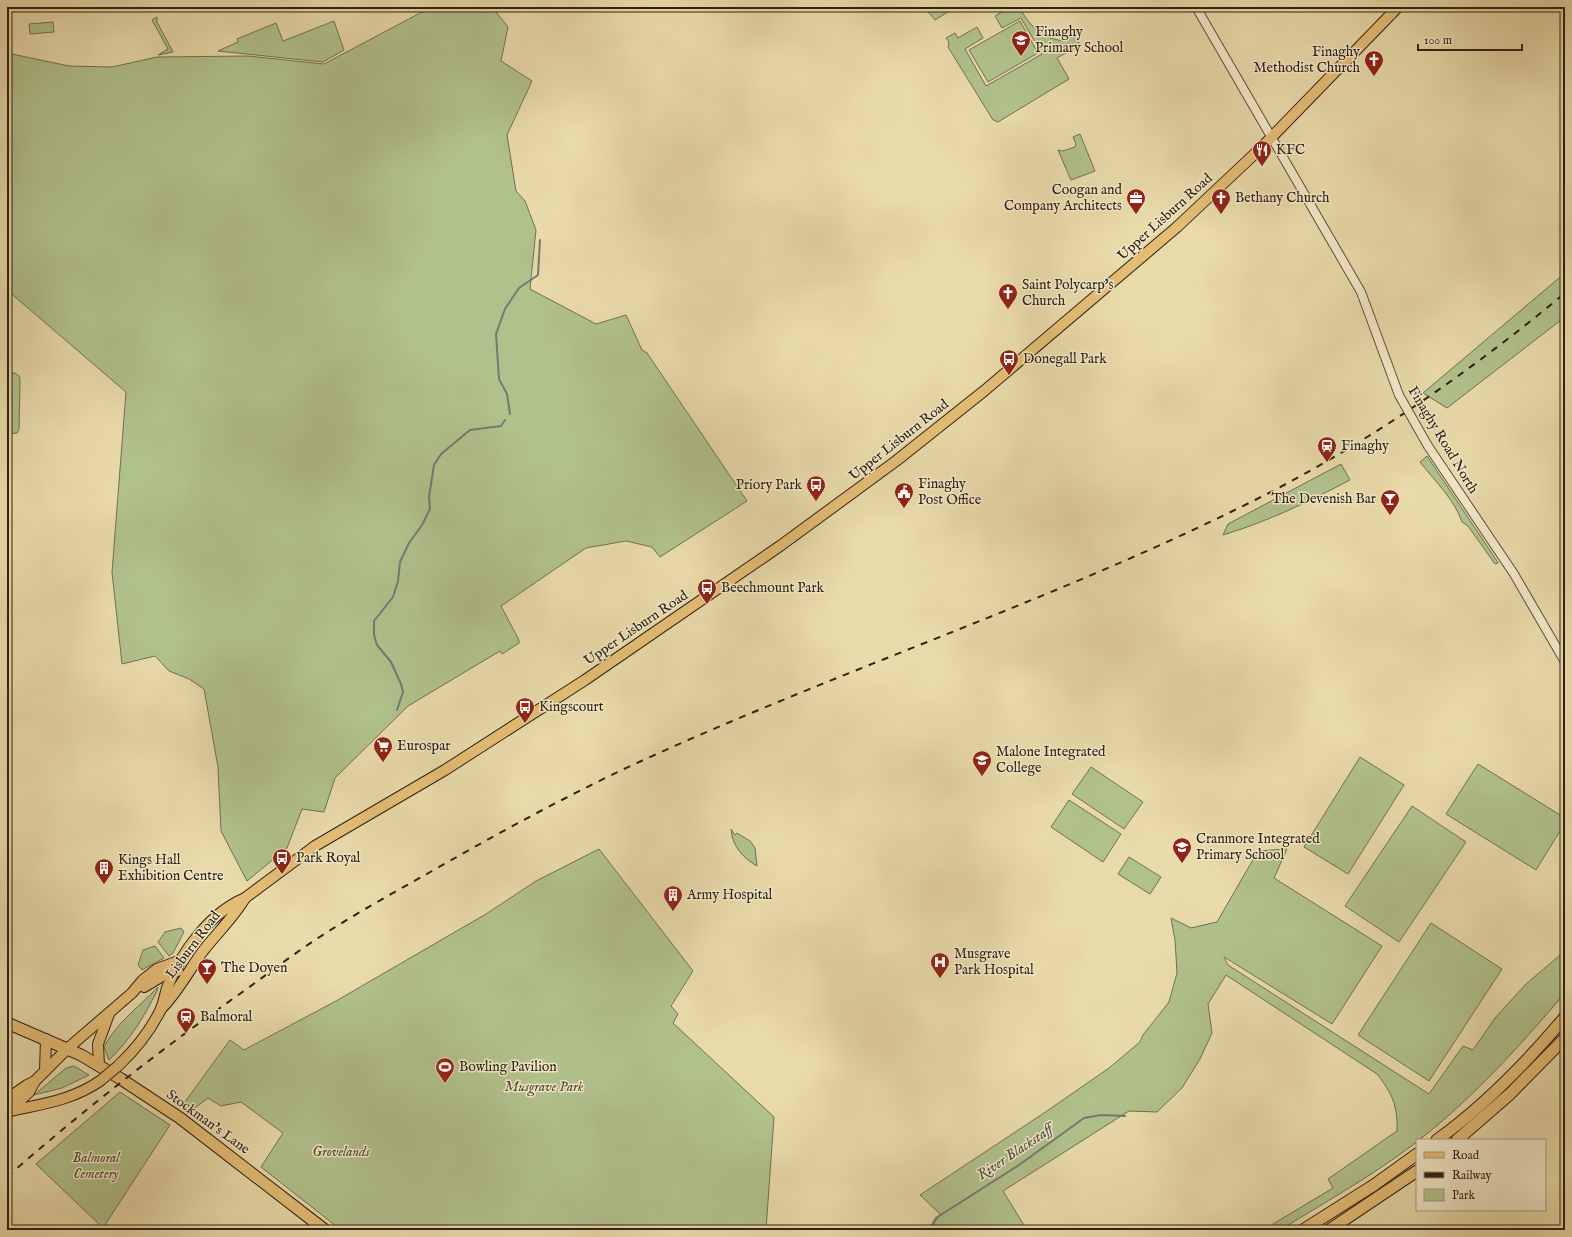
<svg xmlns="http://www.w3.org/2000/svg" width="1572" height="1237" font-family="'IM FELL English',serif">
<rect width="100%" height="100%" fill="#e9daaa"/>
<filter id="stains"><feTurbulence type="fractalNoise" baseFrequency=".005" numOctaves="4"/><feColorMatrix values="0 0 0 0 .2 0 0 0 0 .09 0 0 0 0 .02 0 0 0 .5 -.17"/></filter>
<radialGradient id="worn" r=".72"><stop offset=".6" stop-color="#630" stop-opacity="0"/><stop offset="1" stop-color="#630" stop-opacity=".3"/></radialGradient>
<g fill="#b1c18c" stroke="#70714f">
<path d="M449,7h43l16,20 -7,34 31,20 -25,54 9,56 9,10 11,29 -6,59 66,35 30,-9 16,35 5,3 100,148 -87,56 -8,-10 -26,-6 -40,7 -85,58 18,34v3l-17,11 -2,-3 -92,55 -73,72 -11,34 -22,-3 -15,39 -40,33 -26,-50 -3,-64 -14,-78 -15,-10 -20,-8 -14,-15 -33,8 -10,-92 14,-180 -119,-102v-237l62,13 43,1 45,-10 91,-1 76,8 98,-52z"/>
<path d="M924,7h21l6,3 -16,10z"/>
<path d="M1010,7h9c11,19 23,32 46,34l1,-4 3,-1v-12l11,21 -23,13 12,21 -71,43 -5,-2 -45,-73 1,-5 -3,-4 9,-5 3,5 19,-11 6,11 -18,11 21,37 56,-32 -21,-36 -19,10 -7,-12z"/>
<path d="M157,17v5l16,30 -15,3 10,-6 -16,-29z"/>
<path d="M334,21l10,29 -21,12 -105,-11 20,-9 -1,-3 39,-16 7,18z"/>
<path d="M1020,21l18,32 -50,29 -19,-32z"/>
<path d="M53,22l1,10 -24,2 -1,-10z"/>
<path d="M1080,134l15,37 -24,9 -13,-30 5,1 12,-4 1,-3 -3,-7z"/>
<path d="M1565,273v44l-118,91 -24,-15z"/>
<path d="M7,373h8l4,3 1,3 -1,50 -2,4 -10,1z"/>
<path d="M1427,456l70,105 1,2 -3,1 -27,-38 -6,-4c-7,-22 -28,-42 -42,-60z"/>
<path d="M1341,464l9,16c-42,22 -81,41 -127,55l5,-11z"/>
<path d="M1360,757l44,28 -56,89 -44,-27z"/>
<path d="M1478,764l87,54v5l-29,47 -90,-56z"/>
<path d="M1091,767l52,35 -19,27 -52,-35z"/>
<path d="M1069,800l52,34 -18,28 -52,-35z"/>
<path d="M1412,806l54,36 -67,100 -54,-36z"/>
<path d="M731,829l4,6 2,-2 13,8 5,7 2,18c-14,-8 -25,-20 -26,-37z"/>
<path d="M599,849l94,122 -22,35 7,8 -5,9 101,94 -8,113h-425l-80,-63 22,-34 -42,-31 -20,4 -13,-8 -20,15 -6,-7 48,-66 14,10 92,-49 150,-87 50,-33z"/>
<path d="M1287,849l-13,29 108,68 -50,78 -108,-67 4,8 201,129 34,-48 10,4 22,-32 31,-34 39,-33v42c-41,48 -83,95 -131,135 -46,39 -102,70 -154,102h-17l70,-42 -5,-9 69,-48c1,-25 -5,-38 -20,-57l-151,-99 -18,29 4,29 -12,26 -18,29 -25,24 -28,-1 -126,80 24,39h-97l10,-16 -20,-19 127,-84 62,-43 31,-26 3,-7 26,-33 8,-29 -2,-33 -4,-22 20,10 26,-6 41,-71z"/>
<path d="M1129,857l32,20 -11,17 -32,-20z"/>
<path d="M1431,923l71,46 -73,112 -71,-46z"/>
<path d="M181,928l3,4 -11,21 -4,3 -11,-14 7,-10z"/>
<path d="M155,946l9,12 -22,12 -4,-5 5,-15z"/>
<path d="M158,987l-1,4c-13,26 -27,49 -48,69l-5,-13c13,-25 35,-40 54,-60z"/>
<path d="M74,1066l15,9 -27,13 -28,7 32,-27z"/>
<path d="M120,1092l50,33 -67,103 -67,-64z"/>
</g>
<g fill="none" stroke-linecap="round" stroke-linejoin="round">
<g stroke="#717b74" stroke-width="2">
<path d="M510,414l-3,-20 -8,-15 -3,-45 9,-25 14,-21 19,-13 2,-35"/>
<path d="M397,710l6,-18 -2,-8 -10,-22 -14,-17 -3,-10v-14l19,-24 5,-16 2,-19 9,-19 13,-18 8,-16 -1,-12 5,-32 7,-11 29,-24 31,-4 4,-6"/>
<path d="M929,1230l7,-12 83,-53 65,-47 17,-3 24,1"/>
</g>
<g stroke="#5d4f38" stroke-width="10">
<g id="minor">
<path d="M1196,7l165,285 38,103"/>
<path d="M1428,446l86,128 51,88"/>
</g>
</g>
<g stroke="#2e2112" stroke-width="12">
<g id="major">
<path d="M144,987l20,-12 14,-4"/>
<path d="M161,1009c17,-17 28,-39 42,-58 14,-18 31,-34 42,-53"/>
<path d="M99,1066l-1,-22 11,-30"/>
<path d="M118,1066c17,-16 32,-35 42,-55 4,-8 5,-18 8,-26 15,-35 42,-72 77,-87l70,-52 130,-76 140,-90 195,-134 116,-85 88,-70 193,-164 85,-80 136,-140"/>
<path d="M45,1071l1,-32"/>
<path d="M7,1099l20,-14 8,-4 32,-32 65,-56 11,-13 14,-11 24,-9"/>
<path d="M9,1111l20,-19 6,-11"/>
<path d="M7,1112c33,-8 64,-11 93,-31"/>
</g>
</g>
<g stroke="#2e2112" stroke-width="13">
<g id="highway">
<path d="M7,1023l74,32 40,24 59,39 145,112"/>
<path d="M1437,1140c47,-34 90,-78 128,-123"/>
<path d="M1457,1140l53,-46 55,-56"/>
<path d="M1303,1230l71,-45 43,-31"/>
<path d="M1329,1230l88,-59"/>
</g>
</g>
<use href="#minor" stroke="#f1e7c8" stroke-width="8"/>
<use href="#major" stroke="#e4bd75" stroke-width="10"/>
<use href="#highway" stroke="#e4bd75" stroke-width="11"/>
<path stroke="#2e2112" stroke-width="2" stroke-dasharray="7 7" stroke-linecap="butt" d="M7,1177c73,-64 148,-123 227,-179 27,-19 54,-40 81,-58 38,-25 78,-47 117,-69 63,-36 127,-71 192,-102 208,-97 428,-167 633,-270 111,-56 213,-127 308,-206"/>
<g stroke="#5d4f38" stroke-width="10" stroke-linecap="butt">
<path id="minor-bridge" d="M1399,395l29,51"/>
</g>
<g stroke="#2e2112" stroke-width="12" stroke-linecap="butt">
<path id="major-bridge" d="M100,1081l18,-15"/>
</g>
<use href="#minor-bridge" stroke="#f1e7c8" stroke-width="8"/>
<use href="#major-bridge" stroke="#e4bd75" stroke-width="10"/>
</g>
<defs>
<g id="school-pin" transform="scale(1)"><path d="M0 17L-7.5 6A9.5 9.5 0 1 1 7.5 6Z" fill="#8f2418" stroke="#f1e7c8"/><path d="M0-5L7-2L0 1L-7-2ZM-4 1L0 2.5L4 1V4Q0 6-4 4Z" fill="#fff"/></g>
<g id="church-pin" transform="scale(1)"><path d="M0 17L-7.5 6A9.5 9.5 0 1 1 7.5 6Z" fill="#8f2418" stroke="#f1e7c8"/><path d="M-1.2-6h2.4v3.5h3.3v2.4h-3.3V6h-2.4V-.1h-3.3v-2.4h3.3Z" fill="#fff"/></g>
<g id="restaurant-pin" transform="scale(1)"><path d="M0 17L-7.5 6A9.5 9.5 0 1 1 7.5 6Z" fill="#8f2418" stroke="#f1e7c8"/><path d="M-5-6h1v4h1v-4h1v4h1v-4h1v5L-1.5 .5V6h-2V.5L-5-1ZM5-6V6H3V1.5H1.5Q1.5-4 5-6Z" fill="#fff"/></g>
<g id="office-pin" transform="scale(1)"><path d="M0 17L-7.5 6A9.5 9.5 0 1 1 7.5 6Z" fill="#8f2418" stroke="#f1e7c8"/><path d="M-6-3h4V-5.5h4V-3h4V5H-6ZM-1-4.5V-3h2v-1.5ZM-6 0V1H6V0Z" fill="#fff"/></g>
<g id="bus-pin" transform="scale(1)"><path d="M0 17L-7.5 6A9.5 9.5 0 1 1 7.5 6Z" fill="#8f2418" stroke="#f1e7c8"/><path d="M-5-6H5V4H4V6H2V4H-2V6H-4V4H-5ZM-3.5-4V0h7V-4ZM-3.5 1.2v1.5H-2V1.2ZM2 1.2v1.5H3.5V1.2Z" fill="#fff"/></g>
<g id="station-pin" transform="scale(1)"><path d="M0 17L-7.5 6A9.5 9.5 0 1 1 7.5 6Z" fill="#8f2418" stroke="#f1e7c8"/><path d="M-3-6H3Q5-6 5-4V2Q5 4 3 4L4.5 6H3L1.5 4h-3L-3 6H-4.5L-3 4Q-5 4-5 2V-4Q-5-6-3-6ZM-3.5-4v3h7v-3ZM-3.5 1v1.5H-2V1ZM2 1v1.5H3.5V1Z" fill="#fff"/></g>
<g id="civic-pin" transform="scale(1)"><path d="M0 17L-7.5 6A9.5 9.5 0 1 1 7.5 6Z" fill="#8f2418" stroke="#f1e7c8"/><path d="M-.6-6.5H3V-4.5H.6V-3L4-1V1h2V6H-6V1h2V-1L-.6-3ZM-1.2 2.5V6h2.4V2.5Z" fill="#fff"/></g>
<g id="bar-pin" transform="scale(1)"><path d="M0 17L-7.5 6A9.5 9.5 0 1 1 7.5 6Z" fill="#8f2418" stroke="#f1e7c8"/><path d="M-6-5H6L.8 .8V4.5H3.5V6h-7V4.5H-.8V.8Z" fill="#fff"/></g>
<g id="supermarket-pin" transform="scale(1)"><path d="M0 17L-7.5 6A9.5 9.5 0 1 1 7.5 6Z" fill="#8f2418" stroke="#f1e7c8"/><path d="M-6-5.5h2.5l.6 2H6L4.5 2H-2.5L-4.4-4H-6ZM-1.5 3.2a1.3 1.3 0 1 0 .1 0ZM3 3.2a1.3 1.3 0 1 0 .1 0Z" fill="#fff"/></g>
<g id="building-pin" transform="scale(1)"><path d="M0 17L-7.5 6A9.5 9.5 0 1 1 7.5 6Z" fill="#8f2418" stroke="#f1e7c8"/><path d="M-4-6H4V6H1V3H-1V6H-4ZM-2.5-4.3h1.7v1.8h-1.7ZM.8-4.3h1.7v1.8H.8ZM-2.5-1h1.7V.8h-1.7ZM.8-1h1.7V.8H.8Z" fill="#fff"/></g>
<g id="hospital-pin" transform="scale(1)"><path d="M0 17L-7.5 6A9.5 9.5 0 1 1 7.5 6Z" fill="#8f2418" stroke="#f1e7c8"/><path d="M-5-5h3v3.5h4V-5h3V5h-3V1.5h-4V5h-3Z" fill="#fff"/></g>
<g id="stadium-pin" transform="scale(1)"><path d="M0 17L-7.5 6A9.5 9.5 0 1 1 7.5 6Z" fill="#8f2418" stroke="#f1e7c8"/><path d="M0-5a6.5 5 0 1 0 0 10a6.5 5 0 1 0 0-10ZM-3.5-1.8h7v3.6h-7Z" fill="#fff"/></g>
</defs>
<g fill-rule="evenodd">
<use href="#school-pin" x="1021" y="40"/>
<use href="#church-pin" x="1374" y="60"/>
<use href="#restaurant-pin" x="1262" y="150"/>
<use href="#office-pin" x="1136" y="198"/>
<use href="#church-pin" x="1221" y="198"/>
<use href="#church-pin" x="1008" y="293"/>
<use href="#bus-pin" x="1009" y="359"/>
<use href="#station-pin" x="1327" y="446"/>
<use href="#bus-pin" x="816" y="485"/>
<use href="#civic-pin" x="904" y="492"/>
<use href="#bar-pin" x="1390" y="499"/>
<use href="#bus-pin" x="707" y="588"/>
<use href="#bus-pin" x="525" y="707"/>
<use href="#supermarket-pin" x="383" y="746"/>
<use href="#school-pin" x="982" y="760"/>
<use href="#school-pin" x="1182" y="847"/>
<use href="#bus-pin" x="282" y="858"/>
<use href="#building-pin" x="104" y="868"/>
<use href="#building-pin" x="673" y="895"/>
<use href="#hospital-pin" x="940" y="962"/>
<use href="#bar-pin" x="207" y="968"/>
<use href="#station-pin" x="186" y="1017"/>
<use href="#stadium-pin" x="445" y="1067"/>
</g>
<g text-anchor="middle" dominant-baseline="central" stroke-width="3" stroke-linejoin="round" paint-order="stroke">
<g font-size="14" fill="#2e2112" stroke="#f1e7c8" text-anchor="start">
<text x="1035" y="32">Finaghy<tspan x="1035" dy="16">Primary School</tspan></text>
<text x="1360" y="52" text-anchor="end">Finaghy<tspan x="1360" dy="16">Methodist Church</tspan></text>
<text x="1276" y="150">KFC</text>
<text x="1122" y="190" text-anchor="end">Coogan and<tspan x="1122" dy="16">Company Architects</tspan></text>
<text x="1235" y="198">Bethany Church</text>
<text x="1022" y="285">Saint Polycarp's<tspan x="1022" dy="16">Church</tspan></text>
<text x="1023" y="359">Donegall Park</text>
<text x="1341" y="446">Finaghy</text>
<text x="918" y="484">Finaghy<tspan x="918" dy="16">Post Office</tspan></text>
<text x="802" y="485" text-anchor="end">Priory Park</text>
<text x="1376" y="499" text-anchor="end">The Devenish Bar</text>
<text x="721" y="588">Beechmount Park</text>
<text x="539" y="707">Kingscourt</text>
<text x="397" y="746">Eurospar</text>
<text x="996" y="752">Malone Integrated<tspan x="996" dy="16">College</tspan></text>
<text x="1196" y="839">Cranmore Integrated<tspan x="1196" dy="16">Primary School</tspan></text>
<text x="296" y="858">Park Royal</text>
<text x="118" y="860">Kings Hall<tspan x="118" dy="16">Exhibition Centre</tspan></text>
<text x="687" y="895">Army Hospital</text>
<text x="954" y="954">Musgrave<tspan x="954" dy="16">Park Hospital</tspan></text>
<text x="221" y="968">The Doyen</text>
<text x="200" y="1017">Balmoral</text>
<text x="459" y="1067">Bowling Pavilion</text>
</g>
<g font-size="14" fill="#2e2112" stroke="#f1e7c8">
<text transform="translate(1165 217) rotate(-42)">Upper Lisburn Road</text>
<text transform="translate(899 440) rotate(-38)">Upper Lisburn Road</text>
<text transform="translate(1443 440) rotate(59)">Finaghy Road North</text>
<text transform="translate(636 628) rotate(-34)">Upper Lisburn Road</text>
<text transform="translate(193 945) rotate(-53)">Lisburn Road</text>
<text transform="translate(208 1122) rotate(36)">Stockman's Lane</text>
</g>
<g font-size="14" font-style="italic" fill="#4f4930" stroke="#f1e7c8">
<text x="544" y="1087">Musgrave Park</text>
<text x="341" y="1152">Grovelands</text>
<text x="96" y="1158">Balmoral<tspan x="96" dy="16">Cemetery</tspan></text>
</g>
<g font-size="15" font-style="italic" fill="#504e43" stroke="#f1e7c8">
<text transform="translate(1015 1152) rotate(-34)">River Blackstaff</text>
</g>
</g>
<rect width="1572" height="1237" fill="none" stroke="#e9daaa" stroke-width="24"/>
<rect x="8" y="8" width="1556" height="1221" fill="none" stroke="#2e2112" stroke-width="2"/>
<rect x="12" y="12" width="1548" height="1213" fill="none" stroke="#2e2112"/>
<rect x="1416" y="1139" width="130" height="72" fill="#f1e7c8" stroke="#a3987f"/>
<rect x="1424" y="1152" width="20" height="6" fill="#e4bd75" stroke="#a3987f"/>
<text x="1452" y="1159" font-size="12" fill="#2e2112">Road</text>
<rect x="1424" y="1172" width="20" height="6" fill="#2e2112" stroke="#a3987f"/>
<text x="1452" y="1179" font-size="12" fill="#2e2112">Railway</text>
<rect x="1424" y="1189" width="20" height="12" fill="#b1c18c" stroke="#a3987f"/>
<text x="1452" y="1199" font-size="12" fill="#2e2112">Park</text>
<path d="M1418 44v6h104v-6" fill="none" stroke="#2e2112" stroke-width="2"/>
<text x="1424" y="44" font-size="12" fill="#2e2112" stroke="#f1e7c8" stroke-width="3" paint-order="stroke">100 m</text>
<rect width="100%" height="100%" filter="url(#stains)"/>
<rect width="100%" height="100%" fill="url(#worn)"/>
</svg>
